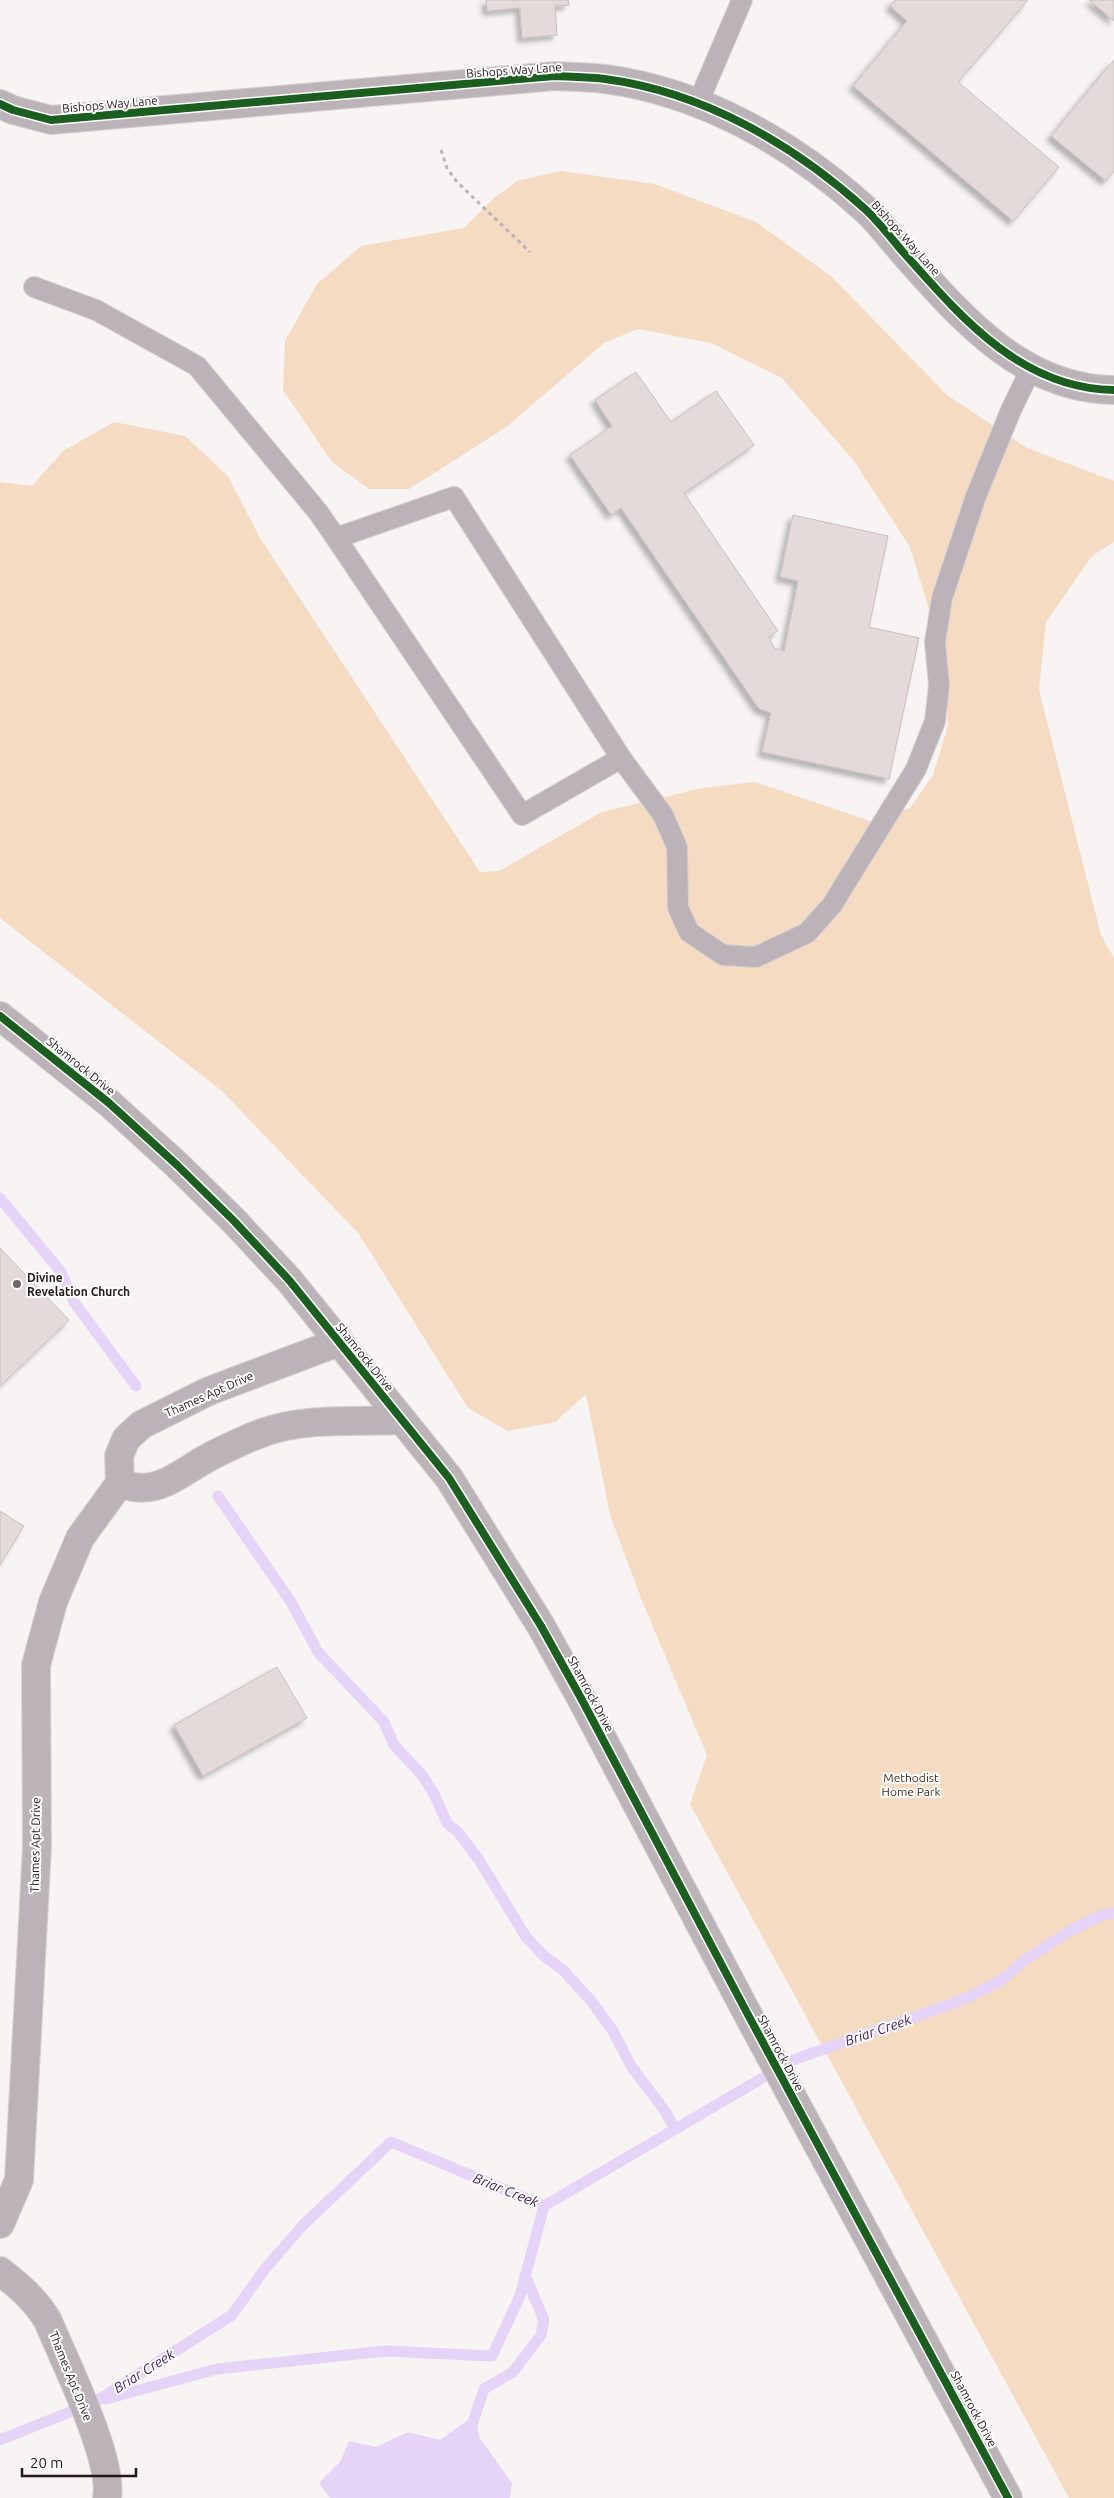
<svg xmlns="http://www.w3.org/2000/svg" width="1114" height="2498" font-family="Ubuntu,sans-serif">
<defs>
<filter id="shadow"><feDropShadow dx="-4.5" dy="4.5" stdDeviation="2.5" flood-color="#0004"/></filter>
</defs>
<rect width="100%" height="100%" fill="#f8f4f4"/>
<path fill="#f4dbc2" d="M561,171l94,13 101,38 76,55 115,118 80,53 87,33v61l-22,14 -46,66 -7,68 62,245 13,23v1540h-45l-379,-694 17,-49 -64,-152 -33,-88 -24,-121 -31,28 -47,9 -40,-23 -109,-174 -137,-143 -222,-173v-436l32,4 31,-35 51,-29 71,14 43,40 32,62 220,334 19,-1 103,-59 100,-24 53,-6 118,40 37,-14 23,-33 15,-50 -5,-70 -33,-108 -56,-86 -72,-83 -71,-35 -73,-14 -34,14 -99,85 -96,61h-40l-37,-27 -49,-72 2,-49 32,-57 44,-38 103,-18 30,-30 23,-17z"/>
<path fill="#e5d3f8" d="M475,2415l4,22 33,46 -2,15h-180l-11,-15 21,-21 9,-21 27,6 32,-15 32,8z"/>
<g fill="none" stroke-linecap="round" stroke-linejoin="round">
<g stroke="#e5d3f8" stroke-width="11">
<path d="M0,1198l61,74 13,30 62,84"/>
<path d="M218,1496l73,106 27,50 66,70 10,23 28,30 12,19 13,29 11,9 21,28 47,77 18,19 19,14 29,32 21,29 18,35 34,45 10,18"/>
<path d="M544,2206l249,-146 172,-61 35,-18 25,-21 45,-29 30,-15 14,-3"/>
<path d="M106,2399l111,-30 168,-18 107,5 28,-60 24,-90"/>
<path d="M471,2428l13,-39 29,-17 28,-37 3,-15 -19,-45"/>
<path d="M0,2440l95,-38 137,-87 32,-45 39,-45 88,-83 153,64"/>
</g>
</g>
<g fill="#e3dad9" stroke="#c8bfbc" filter="url(#shadow)">
<path d="M486,0h82l1,5 -14,1 2,29 -35,3 -2,-30 -33,3z"/>
<path d="M895,0h133l-70,82 101,85 -46,54 -160,-135 54,-65 -17,-15z"/>
<path d="M1089,0h25v21z"/>
<path d="M1114,60v111l-8,10 -55,-45z"/>
<path d="M636,372l35,50 45,-31 38,54 -70,48 94,138 -9,6 5,11 10,3 14,-70 -18,-4 13,-62 95,21 -19,91 50,11 -30,141 -127,-27 9,-39 -12,-4 -138,-201 -10,7 -41,-60 42,-29 -17,-26z"/>
<path d="M0,1248l69,72 -69,66z"/>
<path d="M0,1511l24,15 -24,39z"/>
<path d="M277,1667l30,51 -104,58 -29,-51z"/>
</g>
<g fill="none" stroke-linecap="round" stroke-linejoin="round">
<g stroke="#d5d1d2" stroke-width="22">
<g id="service">
<path d="M698,103l44,-103"/>
<path d="M34,287l62,23 101,56 121,146 18,26 186,277 99,-57 -167,-261 -118,41"/>
<path d="M621,758l42,57 14,32 1,61 11,24 34,23 33,2 51,-24 25,-28 84,-136 19,-48 4,-36 -4,-43 7,-44 34,-102 35,-86 20,-41"/>
</g>
</g>
<g stroke="#d5d1d2" stroke-width="30">
<g id="minor">
<path d="M0,104l13,6 38,10 504,-44c17,1 34,1 50,3 98,13 188,65 260,130 14,13 26,29 38,43 57,64 118,137 211,138"/>
<path d="M120,1483c38,16 61,-12 93,-28 16,-8 32,-16 49,-22 43,-16 94,-11 139,-13"/>
<path d="M0,2224l19,-44 18,-333 -1,-182 17,-63 27,-64 40,-55 -1,-27 7,-17 15,-14 68,-34 130,-49"/>
<path d="M0,2271c19,15 35,28 48,50 16,39 66,139 59,177"/>
</g>
</g>
<g stroke="#d5d1d2" stroke-width="30">
<path id="tertiary" d="M0,1016l109,87 68,62 57,56 55,59 160,198 92,148 41,74 164,311 262,487"/>
</g>
<path stroke="#bab3b7" stroke-width="3" stroke-dasharray="4 4" stroke-linecap="butt" d="M441,150l6,18 10,14 73,70"/>
<use href="#service" stroke="#bbb3b8" stroke-width="20"/>
<use href="#minor" stroke="#bbb3b8" stroke-width="28"/>
<use href="#tertiary" stroke="#bbb3b8" stroke-width="28"/>
<g stroke="#fff" stroke-width="11">
<g id="cycleway">
<path d="M0,104l13,6 38,10 504,-44c17,1 34,1 50,3 98,13 188,65 260,130 14,13 26,29 38,43 57,64 118,137 211,138"/>
<path d="M0,1016l109,87 68,62 57,56 55,59 160,198 92,148 41,74 164,311 262,487"/>
</g>
</g>
<use href="#cycleway" stroke="#1b5e20" stroke-width="8"/>
</g>
<circle fill="#6f6466" stroke="#fff" stroke-width="2" cx="17" cy="1284" r="5"/>
<g text-anchor="middle" dominant-baseline="central" stroke-width="4" stroke-linejoin="round" paint-order="stroke">
<g font-size="12" fill="#251619" stroke="#fff">
<text transform="translate(514 70) rotate(-4)">Bishops Way Lane</text>
<text transform="translate(110 104) rotate(-5)">Bishops Way Lane</text>
<text transform="translate(906 238) rotate(48)">Bishops Way Lane</text>
<text transform="translate(81 1066) rotate(39)">Shamrock Drive</text>
<text transform="translate(365 1357) rotate(51)">Shamrock Drive</text>
<text transform="translate(209 1394) rotate(-24)">Thames Apt Drive</text>
<text transform="translate(591 1694) rotate(62)">Shamrock Drive</text>
<text transform="translate(35 1845) rotate(-89)">Thames Apt Drive</text>
<text transform="translate(781 2053) rotate(62)">Shamrock Drive</text>
<text transform="translate(71 2376) rotate(68)">Thames Apt Drive</text>
<text transform="translate(974 2409) rotate(62)">Shamrock Drive</text>
</g>
<g font-size="12" font-weight="bold" fill="#251619" stroke="#fff" text-anchor="start">
<text x="27" y="1277">Divine<tspan x="27" dy="14">Revelation Church</tspan></text>
</g>
<g font-size="12" fill="#452f16" stroke="#fff">
<text x="911" y="1777">Methodist<tspan x="911" dy="14">Home Park</tspan></text>
</g>
<g font-size="14" font-style="italic" fill="#421863" stroke="#fff">
<text transform="translate(878 2030) rotate(-19)">Briar Creek</text>
<text transform="translate(506 2190) rotate(22)">Briar Creek</text>
<text transform="translate(144 2371) rotate(-32)">Briar Creek</text>
</g>
</g>
<path d="M22 2468v8h114v-8" fill="none" stroke="#251619" stroke-width="2.5"/>
<text x="30" y="2468" font-size="15" fill="#251619" stroke="#ffffff" stroke-width="4" paint-order="stroke">20 m</text>
</svg>
